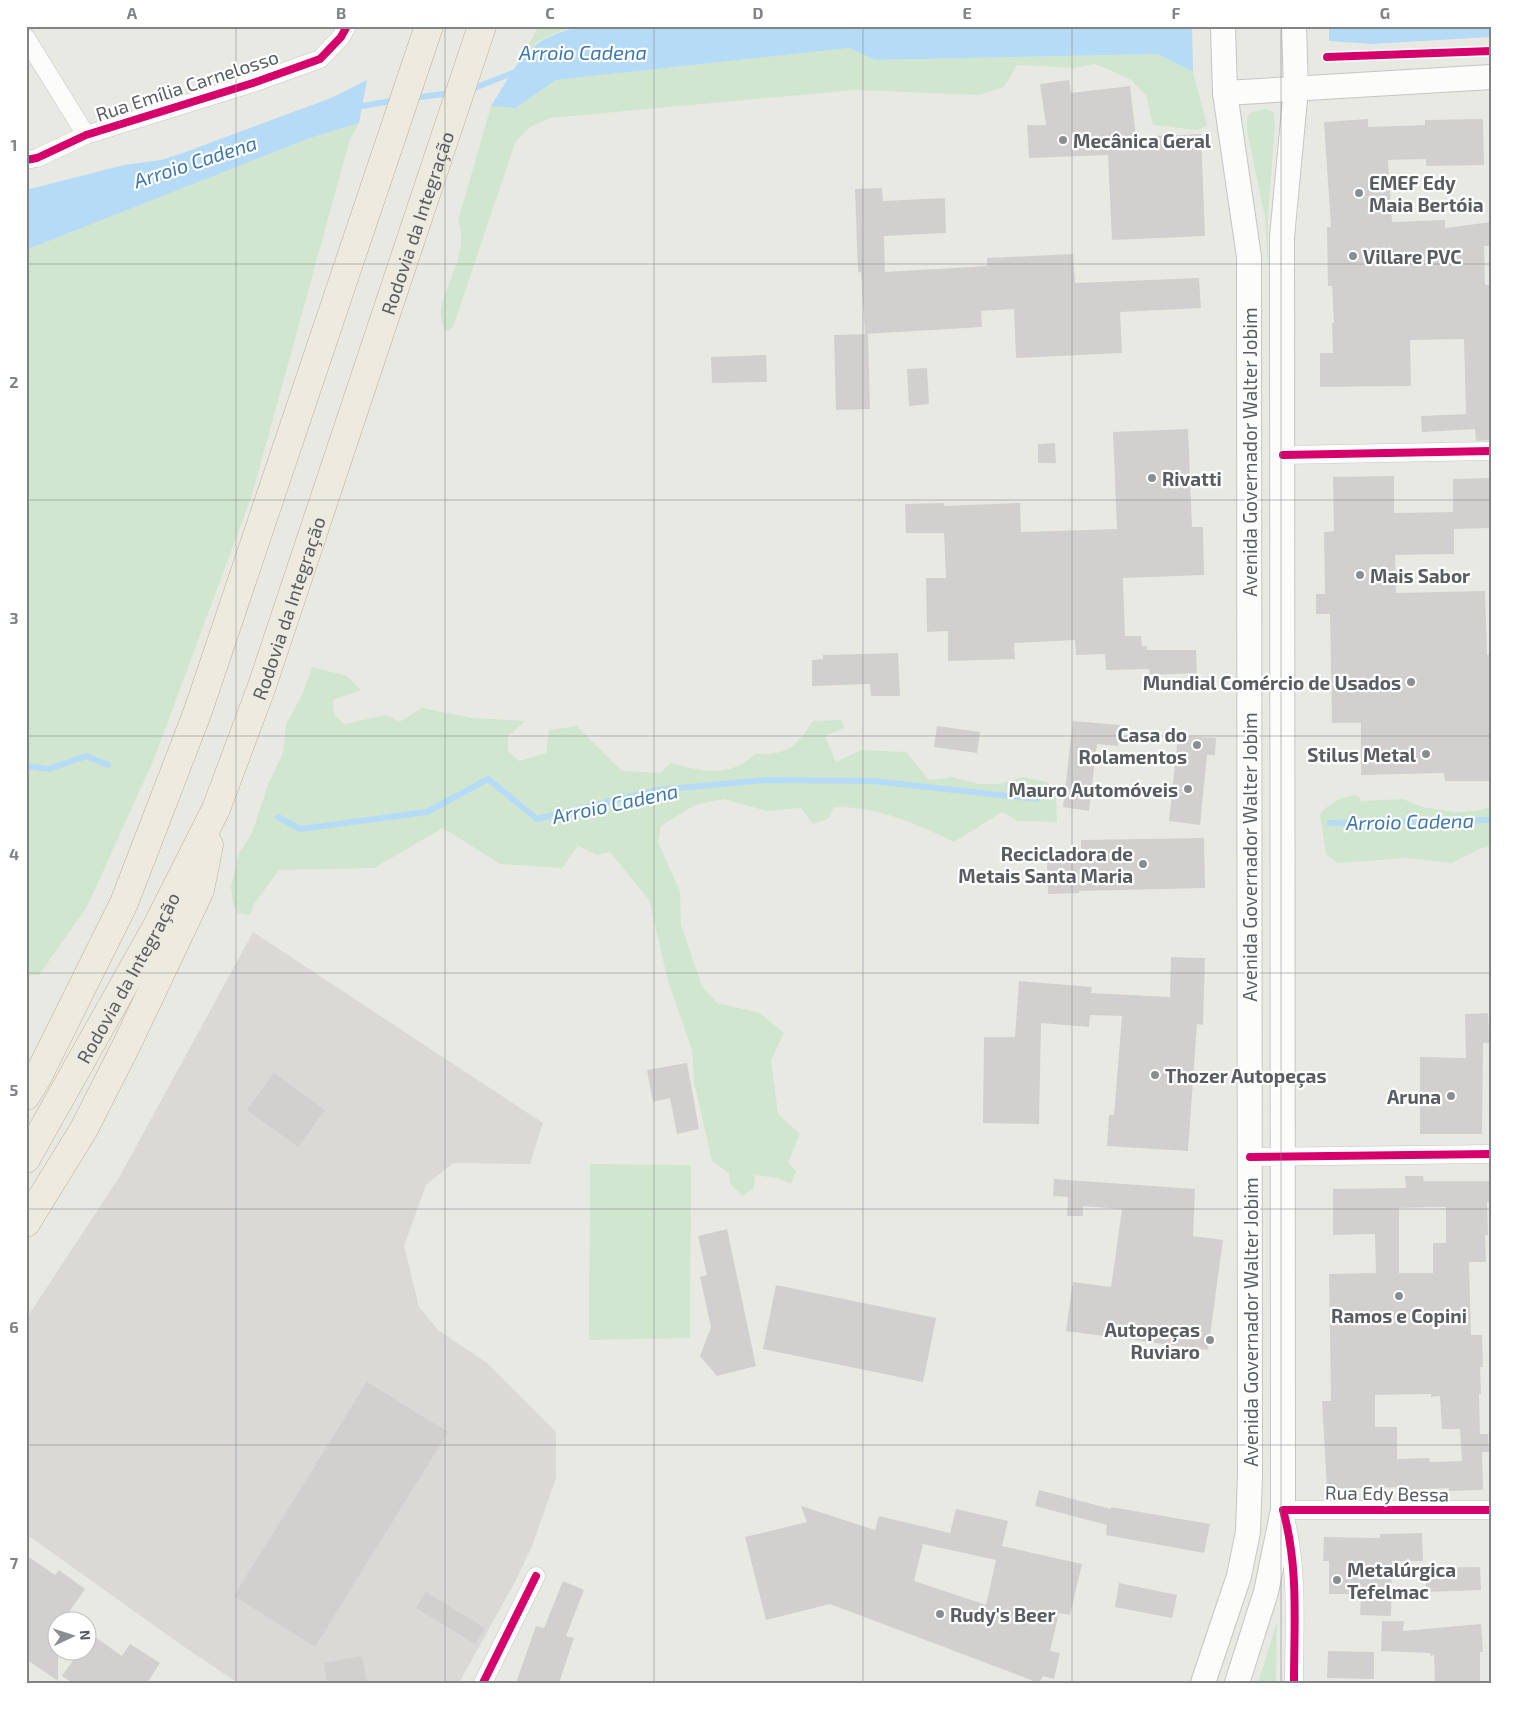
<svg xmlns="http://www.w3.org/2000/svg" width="1517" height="1709" font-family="'Exo 2',sans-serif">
<rect width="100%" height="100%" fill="#e9e9e4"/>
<path fill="#dad9d5" d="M253,932l290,191 -13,41 -77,-1 -27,22 -22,61 15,61 20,24 48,32 69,69v46l-24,68 -16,34 -57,103h-221l-58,-39 -154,-110v-215l94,-143z"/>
<g fill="#d1e6cf">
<path d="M539,26h44l-21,4 -25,12 -16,16z"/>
<path d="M849,48l26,12 282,-6 36,18 14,54 -10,4 -44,-5 -7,-30 -15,-15 -19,-9 -17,-7 -20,4 -58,-3 -13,22 -25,8 -124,-5 -305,28 -20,9 -15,16 -62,184 -8,5c-2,-7 -5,-17 -4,-23 5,-28 29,-59 17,-88l33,-115 25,2 40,-28z"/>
<path d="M1266,109l8,3 1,12 -7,94v54l-3,-55 -18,-86v-13l4,-6z"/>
<path d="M359,123l-9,16 -98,356 -98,264 -67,148 -48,68h-13v-725l284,-112z"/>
<path d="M312,667l35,9 14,14 -28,10 1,15 11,9 41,-9 13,7 23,-14 51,10 53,3 -18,15v15l11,10 27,-8 3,-23 28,-4 45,45 38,2 11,-10c32,8 57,16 84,-9 34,1 40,-7 58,-33l29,-1 2,8 -19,8 11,26 25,-12 45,2 23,28 23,-3 27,7h19l25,-7 24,5 9,13 1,27 -39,-1 -16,-9 -48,30c-36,-18 -78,-36 -120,-35l-6,12 -15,5 -12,-16 -34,3 -43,-12 -29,6 -34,21 -3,16 22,49 1,34 21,61 15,17 43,10 24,20 -13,27 7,54 22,20 -12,28 8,9 -5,13 -13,-6 -23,-3 -1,13 -12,8 -12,-13 -1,-10 -17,-12 -18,-79 -2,-32 -24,-69 -19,-81 -39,-48 -13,3 -19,-9 -16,22 -62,-4 -57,-36 -69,40 -95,2 -25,34 -4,11 -12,-2 -5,-9 -2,-17 8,-34 13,-20 16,-48 15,-32 3,-29 16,-29z"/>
<path d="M1357,795l5,6 41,-2 19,8 33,5 21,-1 15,-4v39l-12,3 -27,14 -45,-5 -69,5 -12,-8 -6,-41c11,-12 21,-17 37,-19z"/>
<path d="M590,1164l101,1 -1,173 -101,2z"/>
<path d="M1277,1622l-1,61h-18z"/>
</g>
<g fill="#b6dbf6">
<path d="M583,26h609l1,46 -36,-18 -282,6 -26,-12 -293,32 -40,28 -25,-2c29,-46 35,-68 92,-80z"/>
<path d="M1329,26h162v11l-119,7 -43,-3z"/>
<path d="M367,80l-8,43 -49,15 -284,112v-60l98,-25 37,-5 22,-7 148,-55z"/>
</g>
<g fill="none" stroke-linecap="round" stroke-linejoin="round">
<g stroke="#b6dbf6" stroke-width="6">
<path d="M469,90l49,-19"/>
<path d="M412,98l40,-5"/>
<path d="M356,107l41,-7"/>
<path d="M26,766l23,3 37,-13 22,9"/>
<path d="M278,817l22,12 127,-17 61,-33 49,40 120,-29 109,-10 107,1 164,18"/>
<path d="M1330,823l160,-3"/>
</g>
</g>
<g fill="#d1d0ce" fill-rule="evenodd">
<path d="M1069,80l2,13 59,-7 6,51 65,-3 4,102 -93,4 -4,-85 -79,3 -2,-33h19l-6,-41z"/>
<path d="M1368,119v8l57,-2v-5l58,-1 1,46 -58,1v-7l-38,1 4,62 53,-2v8l46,-6v24h-7l1,39h6v155l-15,1 -1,-12 -53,3 -1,-16 45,-2 -2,-75 -54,1 1,46 -91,1v-34h13l-1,-30h2l-2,-37h-4l-1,-59h4l-7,-105z"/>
<path d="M882,188l1,13 62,-3 1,35 -62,3 1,36 102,-6v-8l86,-4 2,29 124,-5 2,30 -81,4 2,41 -106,5 -2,-49 -33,2 1,16 -117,7 -4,-62h-3l-3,-83z"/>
<path d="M868,334l2,75 -34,1 -2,-75z"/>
<path d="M766,355l1,27 -55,1 -1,-26z"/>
<path d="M927,368l2,36 -20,2 -2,-37z"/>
<path d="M1188,429l4,98h11l1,48 -81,3 1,31 1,27h16l1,10h5v4h49l1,23 -47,2 -1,-6 -43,1 -1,-16 -29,1 -1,-15 -61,3 1,16 -67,2v-30l-21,1 -1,-54h20l-2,-45h-38l-1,-29 39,-1v3l76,-3 1,29 96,-3 -4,-97z"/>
<path d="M1055,443l1,20h-18v-19z"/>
<path d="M1394,476v37l59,-1v-33l38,-1v50l-37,1v25l-59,1 1,38 89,-2 2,64h4v126h-46l-1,-8 -83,2v-52h-29l-2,-109h-14v-20h9l-1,-62 10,-1 -1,-54z"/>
<path d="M898,653l2,43h-29l-1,-12 -58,2v-26l11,-1v-4z"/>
<path d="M1073,721l47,4 -2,21 -21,-2 -8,67 -26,-4z"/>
<path d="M937,726l43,6 -3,21 -43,-6z"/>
<path d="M1178,736l38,2 -1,17h-8l-7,70 -31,-4z"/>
<path d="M1204,838l1,50 -126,3v2l-31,1 -1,-35h34v-19z"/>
<path d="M1171,957l34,1 -2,67 -6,-1 -9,127 -81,-5 2,-31h5l8,-99 -32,-1 -1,12 -48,-4 -2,101 -56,-1 1,-86h31l4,-56 73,6 -1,6 79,4z"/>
<path d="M1488,1013l1,30h-6l-1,91h-62v-77l46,1 -1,-44z"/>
<path d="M687,1063l12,66 -22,5 -7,-36 -17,4 -6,-32z"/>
<path d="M274,1073l51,37 -27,37 -51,-37z"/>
<path d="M1405,1176h18l1,5h67v21h-4l1,33h-3l1,27h-17l2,73h11l1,32h-3l1,27h-2l1,40h8l1,18h-7l1,38 -34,1v-3l-40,2v-3l-82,2 -5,-88h9l-2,-127 47,-1 -1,-39 -42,1v-46l73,-1zM1430,1207h16v36h-13v30h-34v-65zM1431,1394v3l9,-1 2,33h18l2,32 -32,1 -1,-4 -32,1v-32h-22v-32z"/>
<path d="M1054,1179l141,10 -2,47 30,4 -15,110 -142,-19 7,-49 38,5 11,-78 -39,-3v10h-16l1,-19 -15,-1z"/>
<path d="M727,1229l29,137 -39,10 -17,-20 11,-29 -11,-50 7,-2 -9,-39z"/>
<path d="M776,1285l160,33 -13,64 -160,-33z"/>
<path d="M367,1382l81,50 -133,215 -81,-51z"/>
<path d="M1039,1490l72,19v-2l99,17 -6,29 -98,-18 1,-10 -72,-19z"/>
<path d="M801,1506l74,24 4,-14 71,17 6,-24 52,12 -6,25 80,18 -12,51 -11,-2 -9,38 10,2 -6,26 -11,-3 -4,7 -209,-79 -64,16 -21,-83 62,-15zM923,1544l73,16 -10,45 -72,-24z"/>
<path d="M1422,1533l1,28h-31l-1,55 -31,-1 1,-21h-32v-33h-6l1,-24 56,1v-4z"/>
<path d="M26,1555l29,20 4,-5 26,19 -23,33h-4v59l-32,-22z"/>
<path d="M1480,1567l1,23 -55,2 -1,-24z"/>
<path d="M563,1581l21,9 -18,46 8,2 -15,45h-43l20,-57 8,2z"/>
<path d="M1119,1583l58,12 -5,23 -57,-11z"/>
<path d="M426,1592l59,36 -10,16 -59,-36z"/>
<path d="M1382,1621h22l-1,10 78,-7 2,28h-3v31h-45l-1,-28 -3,1 -1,-3 -49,-2z"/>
<path d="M91,1634l31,22 8,-12 30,19 -13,20h-74l-11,-7 17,-24h9v-13z"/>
<path d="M1328,1651l46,1v27l-47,-1z"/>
<path d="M362,1656l5,27h-40l-3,-20z"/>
</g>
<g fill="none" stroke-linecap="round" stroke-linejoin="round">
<g stroke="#c6c7c6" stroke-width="19">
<g id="street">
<path d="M26,38l60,97"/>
<path d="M26,160l11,-2 49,-23 167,-52 67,-24 21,-22 6,-11"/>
<path d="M1283,455l208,-4"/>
<path d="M1250,1157l241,-3"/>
<path d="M483,1683l53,-107"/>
<path d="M1294,1683c0,-60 5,-115 -11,-173h208"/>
</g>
</g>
<g stroke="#c5c6c4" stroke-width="26">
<g id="secondary">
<path d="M1225,93l266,-16"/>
<path d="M1203,1683l36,-107 9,-44 2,-57 -1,-1218 -24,-164 -2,-67"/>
<path d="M1237,1683l29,-91 17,-82 -1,-1273 14,-148 -2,-63"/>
</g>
</g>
<g stroke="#c0b192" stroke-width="29">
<g id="highway">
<path d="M26,1096l11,-18 87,-175 74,-192 231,-685"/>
<path id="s1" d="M26,1159l131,-233 59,-117 46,-123 220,-660"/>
<path d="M26,1223l58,-94 44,-87 72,-152 9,-45"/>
</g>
</g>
<use href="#street" stroke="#fcfcfb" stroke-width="18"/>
<use href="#secondary" stroke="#fcfcfb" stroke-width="24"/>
<use href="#highway" stroke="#edeae0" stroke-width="28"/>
<g stroke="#fff" stroke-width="11">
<g id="cycleway">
<path d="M1327,57l164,-6"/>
<path d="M26,160l11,-2 49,-23 167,-52 67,-24 21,-22 6,-11"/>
<path d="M1283,455l208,-4"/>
<path d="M1250,1157l241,-3"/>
<path d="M483,1683l53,-107"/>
<path d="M1294,1683c0,-60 5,-115 -11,-173h208"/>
</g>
</g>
<use href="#cycleway" stroke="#d6006c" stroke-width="8"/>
</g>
<path fill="none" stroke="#818487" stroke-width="1" stroke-opacity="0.55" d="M236,26v1657M445,26v1657M654,26v1657M863,26v1657M1072,26v1657M1281,26v1657M26,264h1465M26,500h1465M26,736h1465M26,973h1465M26,1209h1465M26,1445h1465"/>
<g fill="#8b8e90" stroke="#fff" stroke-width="2">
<circle cx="1063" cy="140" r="5"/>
<circle cx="1359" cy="193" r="5"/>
<circle cx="1353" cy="256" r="5"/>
<circle cx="1152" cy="478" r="5"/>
<circle cx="1360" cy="575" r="5"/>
<circle cx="1411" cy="682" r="5"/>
<circle cx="1197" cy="745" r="5"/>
<circle cx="1426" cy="754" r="5"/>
<circle cx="1188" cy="789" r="5"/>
<circle cx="1143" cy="864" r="5"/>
<circle cx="1155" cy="1075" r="5"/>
<circle cx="1451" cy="1096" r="5"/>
<circle cx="1399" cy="1296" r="5"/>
<circle cx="1210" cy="1340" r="5"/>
<circle cx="1337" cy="1580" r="5"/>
<circle cx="940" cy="1614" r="5"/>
</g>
<g text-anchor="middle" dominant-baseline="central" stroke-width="4.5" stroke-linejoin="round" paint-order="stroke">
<g font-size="19" fill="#595d62" stroke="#fff">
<text transform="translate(187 85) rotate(-18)">Rua Emília Carnelosso</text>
<text stroke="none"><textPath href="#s1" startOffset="1018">Rodovia da Integração</textPath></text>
<text transform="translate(1249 452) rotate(-90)">Avenida Governador Walter Jobim</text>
<text stroke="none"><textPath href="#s1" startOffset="612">Rodovia da Integração</textPath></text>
<text transform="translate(1249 857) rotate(-90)">Avenida Governador Walter Jobim</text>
<text stroke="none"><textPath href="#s1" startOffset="208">Rodovia da Integração</textPath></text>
<text transform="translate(1250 1322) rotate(-90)">Avenida Governador Walter Jobim</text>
<text transform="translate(1387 1493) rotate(1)">Rua Edy Bessa</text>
</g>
<g font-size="19" font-weight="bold" fill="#595d62" stroke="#fff" text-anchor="start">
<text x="1073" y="140">Mecânica Geral</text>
<text x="1369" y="182">EMEF Edy<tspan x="1369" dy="22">Maia Bertóia</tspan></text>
<text x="1363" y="256">Villare PVC</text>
<text x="1162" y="478">Rivatti</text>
<text x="1370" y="575">Mais Sabor</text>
<text x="1401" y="682" text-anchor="end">Mundial Comércio de Usados</text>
<text x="1187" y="734" text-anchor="end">Casa do<tspan x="1187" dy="22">Rolamentos</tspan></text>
<text x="1416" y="754" text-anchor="end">Stilus Metal</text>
<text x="1178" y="789" text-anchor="end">Mauro Automóveis</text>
<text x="1133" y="853" text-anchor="end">Recicladora de<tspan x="1133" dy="22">Metais Santa Maria</tspan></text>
<text x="1165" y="1075">Thozer Autopeças</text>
<text x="1441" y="1096" text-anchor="end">Aruna</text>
<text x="1399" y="1315" text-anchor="middle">Ramos e Copini</text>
<text x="1200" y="1329" text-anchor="end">Autopeças<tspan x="1200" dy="22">Ruviaro</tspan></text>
<text x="1347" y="1569">Metalúrgica<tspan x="1347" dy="22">Tefelmac</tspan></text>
<text x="950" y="1614">Rudy's Beer</text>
</g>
<g font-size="20" font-style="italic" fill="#3e76ae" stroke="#fff">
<text x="583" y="52">Arroio Cadena</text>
<text transform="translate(195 161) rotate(-18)">Arroio Cadena</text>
<text transform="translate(615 803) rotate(-12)">Arroio Cadena</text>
<text transform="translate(1410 821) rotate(-1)">Arroio Cadena</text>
</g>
</g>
<rect width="1517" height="1709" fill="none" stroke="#ffffff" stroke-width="55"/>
<g transform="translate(72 1636) rotate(86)"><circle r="24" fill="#ffffff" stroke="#bdbec0"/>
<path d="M0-4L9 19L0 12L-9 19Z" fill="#8b8e90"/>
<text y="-8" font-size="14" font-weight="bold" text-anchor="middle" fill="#595d62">N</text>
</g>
<rect x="28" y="28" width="1462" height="1654" fill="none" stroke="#818487" stroke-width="2"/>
<g font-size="16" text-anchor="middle" font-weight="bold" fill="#818487">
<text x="132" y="19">A</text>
<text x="341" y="19">B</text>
<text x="550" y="19">C</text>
<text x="758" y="19">D</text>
<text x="967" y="19">E</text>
<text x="1176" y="19">F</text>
<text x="1385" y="19">G</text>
<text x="14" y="151">1</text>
<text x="14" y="388">2</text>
<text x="14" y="624">3</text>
<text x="14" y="860">4</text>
<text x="14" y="1096">5</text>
<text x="14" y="1333">6</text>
<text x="14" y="1569">7</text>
</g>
</svg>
